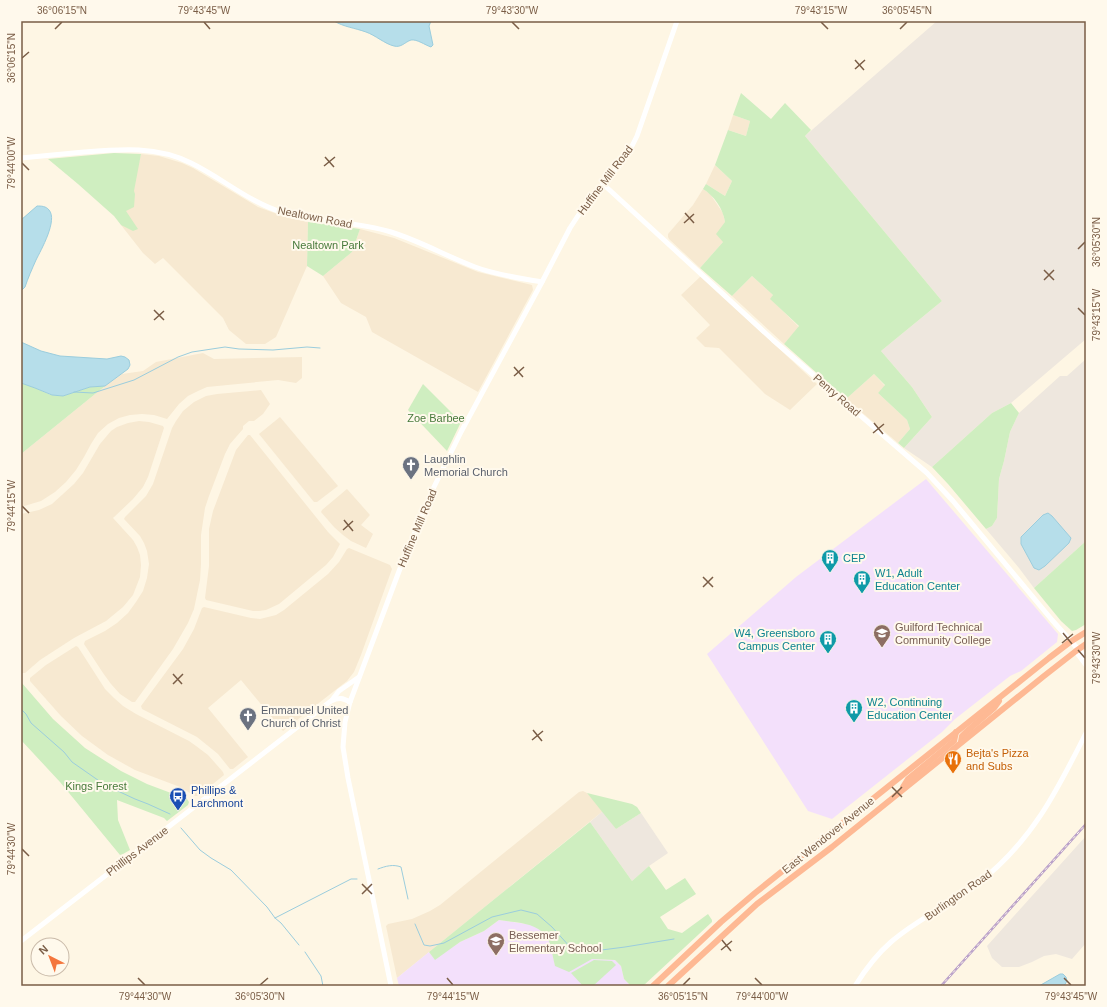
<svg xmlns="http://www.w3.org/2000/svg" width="1107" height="1007" font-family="Arial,sans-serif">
<rect width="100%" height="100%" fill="#fef6e4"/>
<g fill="#f7e9d1">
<path d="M733,115l17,6 -4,15 -18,-6z"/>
<path d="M141,154l18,2 23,7 11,5 65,39 30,11 20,4 -1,44 -31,71 -11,7h-19l-17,-14 -6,-12 -60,-60 -8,6 -12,-11 -22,-28 5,-14z"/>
<path d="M715,165l17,16 -7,15 -19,-12z"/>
<path d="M703,189l7,5 13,19 2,9 -2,20 -23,26 -31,-29 -1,-2v-3l25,-29z"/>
<path d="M360,229l34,9 84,34 54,13 1,5 -55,102 -106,-60 -6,-15 -25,-14 -18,-27 29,-24z"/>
<path d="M701,276l116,108 -27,26 -25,-16 -46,-46 -14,-1 -9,-9 14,-13 -29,-30z"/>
<path d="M752,276l21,19 -2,4 28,28 -15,17 -52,-48z"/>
<path d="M203,353l11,6 88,-2v21l-6,5 -18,-3 -71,7 -9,4 -10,5 -9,8 -12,15 -13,-4 -12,-1 -12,1 -11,3 -11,6 -10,9 -7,11 -7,13 -8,13 -10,12 -11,10 -14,9 -20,6v-53l84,-68 17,-12 21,-3 13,-9z"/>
<path d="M874,374l11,12 -7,7 29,27 3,9 -12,14 -52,-44z"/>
<path d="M261,390l9,14 -7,10 -9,7h-5l-6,5v3l-13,15 -5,10 -16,42 -4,12 -4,27v29l-1,16 -6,29 -6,14 -15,26 -38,53h-3l-12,-8 -9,-10 -8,-11 -19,-29 1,-3 20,-10 12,-8 11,-10 8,-11 7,-11 4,-13 2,-14 -2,-13 -3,-8 -4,-7 -16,-17 1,-2 21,-21 7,-12 19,-56 4,-7 7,-10 11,-9 12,-6 11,-2z"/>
<path d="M280,417l58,69 -21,16h-3l-55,-68z"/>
<path d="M139,421l10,1 14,4 1,2 -16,49 -5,10 -10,12 -20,19 20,22 4,7 3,8 1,10 -1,12 -7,18 -10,12 -17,14 -32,17 -34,22 -15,13h-3l-1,-2v-157l18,-4 13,-6 22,-20 9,-11 17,-29 11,-13 6,-4 11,-4z"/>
<path d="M248,435h2l78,97 12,12 -7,13 -7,8 -47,39 -13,6 -7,1h-6l-47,-11 -1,-2 4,-32v-37l4,-18 23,-61z"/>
<path d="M347,489l23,26 -9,10 12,9 -7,14 -15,-7 -8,-6 -9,-8 -13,-15 1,-2z"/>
<path d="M349,548l41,17 2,4 -31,86 -7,17 -7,9 -64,50 -42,-51 -33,28 40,49 -15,12h-3l-12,-15 -21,-17 -55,-28 -1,-3 42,-57 11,-20 8,-21 2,-1 47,11 9,1 16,-4 8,-5 44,-36 11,-12 8,-13z"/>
<path d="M76,646l2,1 27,42 9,9 9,8 13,8 53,27 7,5 12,9 15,17 1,3 -26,21h-3l-15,-9 -45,-17 -27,-15 -26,-19 -21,-20 -31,-35v-3l16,-13z"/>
<path d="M583,791l4,2 16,18 -206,167 -11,-52 2,-2 24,-5 18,-8 10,-6 139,-113z"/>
</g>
<g fill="#eee7de">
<path d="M937,21h149v318l-75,64 -19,10 -60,54 -28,-19 28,-31 -20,-30 -31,-36 61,-50 -137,-165z"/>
<path d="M1086,359v182l-52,47 -15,-20 -33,-39 6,-3 5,-8 2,-39 5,-18 6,-29 9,-19 41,-37h7z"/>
<path d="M603,811l13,18 25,-16 27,40 -19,13 -17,15 -42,-59z"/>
<path d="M1086,836v107l-14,16 -16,-5 -12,2 -12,6 -13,5h-17l-10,-9 -5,-12z"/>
</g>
<g fill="#f3e0fb">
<path d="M926,479l132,155 -1,8 -36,29 -11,5 -55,43 -13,13 -110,87 -24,-8 -101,-157 89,-77z"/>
<path d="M499,920l34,5 10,7 7,11 5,22 37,-6 23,1 6,6 3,13 7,7h-232l-2,-8 32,-26 6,7 25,-17 24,-11z"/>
</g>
<g fill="#cfeec0">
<path d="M741,93l30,26 14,-16 26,27 -6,6 137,165 -61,50 31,36 20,30 -28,31 -6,-5 12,-14 -3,-9 -29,-27 7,-8 -11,-11 -28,25 -62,-55 15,-18 -29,-27 3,-4 -21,-19 -20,20 -32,-28 23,-26 -7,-8 9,-12c-2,-14 -11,-26 -22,-33l3,-5 19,12 7,-15 -17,-16 13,-35 18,6 4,-15 -17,-6z"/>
<path d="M114,153l27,1 -7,37 1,3 -1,13 -8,4 12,18 -5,2 -12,-6 -7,-9 -36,-32 -30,-25z"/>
<path d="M308,222l52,7 -8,23 -29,24 -16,-10z"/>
<path d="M21,383l14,5 16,7 12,1 27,-9 15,-1 -84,68z"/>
<path d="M423,384l38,38 -14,29 -39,-41z"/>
<path d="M1011,403l8,10 -9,19 -6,29 -5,18 -2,39 -5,8 -6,3 -38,-45 -16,-17 60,-54z"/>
<path d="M1086,541v83l-10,6 -4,1 -11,-10 -27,-33z"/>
<path d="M21,682l32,37 32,29 36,23 26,13 40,15 2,3 -1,3 -21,16 -3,-3 -47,-18 1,20 12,30 -7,4 -3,1 -60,-73 -39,-42z"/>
<path d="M587,793l45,11 5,3 4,6 -25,16z"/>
<path d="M590,822l42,59 17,-15 17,24 19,-12 11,16 -36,23 8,12 14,4 26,-19 4,6v2l-69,64h-12l-7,-7 -3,-13 -6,-6 -23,-1 -23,13 -14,-6c-2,-8 -3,-15 -5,-22 -7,-22 -32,-21 -51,-24l-15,11 -24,11 -25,18 -6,-8z"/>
<path d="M594,960l18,1 4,4 -23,21h-10l-12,-13z"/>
</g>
<g fill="#b6deea" stroke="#9bcddd">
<path d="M334,21h97l-2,5 4,19 -2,2c-6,-2 -14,-8 -20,-7 -6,2 -10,8 -17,6 -9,-2 -19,-11 -28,-14 -11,-4 -22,-5 -32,-11z"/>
<path d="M37,206c4,0 9,0 12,4 9,10 -8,40 -13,50 -4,9 -8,18 -11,27l-4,4v-71z"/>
<path d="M21,342l20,9 19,5 47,3 14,-3 4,1 4,3 1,5 -2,4 -23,17 -15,1 -27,9 -11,-1 -17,-7 -14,-5z"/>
<path d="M1048,513l4,3 19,22 -2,5 -24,23 -6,4 -5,-2 -13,-24v-7l22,-22z"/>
<path d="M1060,974h3l3,3 1,4 -3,5h-25z"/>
</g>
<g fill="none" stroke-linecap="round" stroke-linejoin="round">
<g stroke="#9bcddd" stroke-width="1">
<path d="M74,392l19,1 41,-13 44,-23 14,-5 33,-5 14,2 34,1 34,-3 13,1"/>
<path d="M21,709l5,5 5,9 33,29 8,10 33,23 30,14 13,5 22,10"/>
<path d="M181,828l19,22 11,8 20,12 36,37 8,11 6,5 18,22"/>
<path d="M378,869c8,-3 15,-5 23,-2l7,32"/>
<path d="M275,918l76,-39h6"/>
<path d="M415,924l9,21 6,1 14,-3 48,-26 29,-7 16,4 15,13 19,21 7,5 47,-6 49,-8"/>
<path d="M305,952l16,24 2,10"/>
</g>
<g stroke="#fff" stroke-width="5">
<path d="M21,158c21,-2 42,-4 63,-6 37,-3 73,-6 107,11 31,15 59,40 93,50 35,10 72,8 107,19 29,9 55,24 84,35 21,8 45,11 67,15"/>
<path d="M603,184l170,156 154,133 26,28 99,119 34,38"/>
<path d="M1077,653l9,12"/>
<path d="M332,700l7,-9 20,-14"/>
<path d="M21,941l310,-240c8,-4 12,-3 19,1"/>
<path d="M391,986l-43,-208 -5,-31 2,-25 5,-20 51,-136 32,-77 28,-57 81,-150 28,-54 15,-23 38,-44 7,-11 7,-14 40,-115"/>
<path d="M855,986c10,-16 21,-31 36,-44 26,-23 59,-37 86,-58 54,-41 80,-93 109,-151"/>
</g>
<g stroke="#feb994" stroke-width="6">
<path d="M961,742l1,-6 4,-4 28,-24 5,-7"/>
<path d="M903,787l5,-8 46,-38 2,-9"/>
<path d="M653,986l68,-64 34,-29 294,-235 21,-16 16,-10"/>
<path d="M668,986l89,-82 75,-57 212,-171 32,-25 10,-7"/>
</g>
<g stroke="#baa1c9" stroke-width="2.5">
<path id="rail" d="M941,986l145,-162"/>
</g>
<use href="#rail" stroke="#fff9ec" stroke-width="1" stroke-dasharray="3" stroke-linecap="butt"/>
</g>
<path fill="none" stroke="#7a5d46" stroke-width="1.5" d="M204,22l6,7M512,22l7,7M821,22l7,7M55,29l7,-7M900,29l7,-7M22,58l7,-6M855,60l9,10M855,69l10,-9M325,157l9,10M22,163l7,7M324,166l11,-9M685,213l9,10M684,223l10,-9M1078,249l7,-7M1044,270l10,10M1044,280l10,-10M1078,308l7,7M154,310l10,10M154,320l10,-9M514,367l9,10M514,376l10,-9M874,423l9,11M873,433l11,-9M22,506l7,7M344,520l9,11M343,530l10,-9M703,577l10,10M703,587l10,-10M1063,633l9,11M1062,643l11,-9M1078,650l7,8M173,674l9,10M173,684l10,-10M533,730l9,11M532,740l11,-9M892,787l10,10M892,797l10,-10M22,849l7,7M362,884l10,10M362,894l10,-10M722,940l9,11M721,950l11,-9M138,978l7,7M447,978l6,7M755,978l7,7M1064,978l7,7M260,985l8,-7M683,985l7,-7"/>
<defs>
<g id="church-pin" transform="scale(0.9)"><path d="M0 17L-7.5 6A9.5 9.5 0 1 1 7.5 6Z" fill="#6b7280" stroke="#fff9ec"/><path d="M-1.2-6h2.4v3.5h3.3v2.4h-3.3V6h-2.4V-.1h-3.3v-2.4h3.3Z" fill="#fff"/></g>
<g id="building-pin" transform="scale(0.9)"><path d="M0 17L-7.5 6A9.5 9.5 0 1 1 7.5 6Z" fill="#0f9aa8" stroke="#fff9ec"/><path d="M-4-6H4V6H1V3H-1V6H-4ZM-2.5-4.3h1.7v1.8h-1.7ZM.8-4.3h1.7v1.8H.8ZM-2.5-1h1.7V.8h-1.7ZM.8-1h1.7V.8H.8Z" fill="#fff"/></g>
<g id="university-pin" transform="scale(0.9)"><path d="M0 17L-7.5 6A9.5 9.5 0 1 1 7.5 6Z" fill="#8d6e63" stroke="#fff9ec"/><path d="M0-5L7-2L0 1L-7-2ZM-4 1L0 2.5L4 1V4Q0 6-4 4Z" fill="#fff"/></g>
<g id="restaurant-pin" transform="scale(0.9)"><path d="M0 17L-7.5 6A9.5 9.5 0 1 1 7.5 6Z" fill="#e8710a" stroke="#fff9ec"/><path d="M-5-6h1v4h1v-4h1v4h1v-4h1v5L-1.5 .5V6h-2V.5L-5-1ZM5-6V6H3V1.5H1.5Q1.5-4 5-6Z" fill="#fff"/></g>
<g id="bus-pin" transform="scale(0.9)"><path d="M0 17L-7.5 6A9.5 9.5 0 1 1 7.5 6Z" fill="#1a4fb4" stroke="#fff9ec"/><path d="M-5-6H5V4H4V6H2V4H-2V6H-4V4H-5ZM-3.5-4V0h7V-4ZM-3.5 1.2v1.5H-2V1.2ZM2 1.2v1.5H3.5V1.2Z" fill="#fff"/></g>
<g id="school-pin" transform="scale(0.9)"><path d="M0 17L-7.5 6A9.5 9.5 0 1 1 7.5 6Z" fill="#8d6e63" stroke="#fff9ec"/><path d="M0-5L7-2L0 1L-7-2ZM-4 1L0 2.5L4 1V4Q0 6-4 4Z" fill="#fff"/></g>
</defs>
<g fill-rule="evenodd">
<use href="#church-pin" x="411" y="465"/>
<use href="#building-pin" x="830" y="558"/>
<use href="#building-pin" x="862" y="579"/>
<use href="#university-pin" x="882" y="633"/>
<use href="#building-pin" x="828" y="639"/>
<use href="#building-pin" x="854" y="708"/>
<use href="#church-pin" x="248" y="716"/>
<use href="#restaurant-pin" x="953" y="759"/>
<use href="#bus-pin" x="178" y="796"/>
<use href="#school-pin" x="496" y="941"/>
</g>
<g text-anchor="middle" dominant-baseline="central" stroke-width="4" stroke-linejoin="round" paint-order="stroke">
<g font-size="11" fill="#7a5d46" stroke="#fff9ec">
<text transform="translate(605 180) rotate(-53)">Huffine Mill Road</text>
<text transform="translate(315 217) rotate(11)">Nealtown Road</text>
<text transform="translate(837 395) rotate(41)">Penry Road</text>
<text transform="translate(417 528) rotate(-67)">Huffine Mill Road</text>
<text transform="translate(828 835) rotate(-39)">East Wendover Avenue</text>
<text transform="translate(137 851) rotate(-37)">Phillips Avenue</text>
<text transform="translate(958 895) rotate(-35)">Burlington Road</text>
</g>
<g font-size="11" fill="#487a3b" stroke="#fff9ec">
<text x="328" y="245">Nealtown Park</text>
<text x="436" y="418">Zoe Barbee</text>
<text x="96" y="786">Kings Forest</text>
</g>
<g font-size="11" fill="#5b616d" stroke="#fff9ec" text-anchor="start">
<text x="424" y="459">Laughlin<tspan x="424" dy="13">Memorial Church</tspan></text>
<text x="261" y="710">Emmanuel United<tspan x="261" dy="13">Church of Christ</tspan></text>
</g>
<g font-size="11" fill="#0d838f" stroke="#fff9ec" text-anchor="start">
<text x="843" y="558">CEP</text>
<text x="875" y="573">W1, Adult<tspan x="875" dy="13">Education Center</tspan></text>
<text x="815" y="633" text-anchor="end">W4, Greensboro<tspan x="815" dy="13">Campus Center</tspan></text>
<text x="867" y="702">W2, Continuing<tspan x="867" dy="13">Education Center</tspan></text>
</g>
<g font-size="11" fill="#785e54" stroke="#fff9ec" text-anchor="start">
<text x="895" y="627">Guilford Technical<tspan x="895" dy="13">Community College</tspan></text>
<text x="509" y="935">Bessemer<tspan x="509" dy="13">Elementary School</tspan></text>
</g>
<g font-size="11" fill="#c56008" stroke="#fff9ec" text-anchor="start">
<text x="966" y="753">Bejta's Pizza<tspan x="966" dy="13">and Subs</tspan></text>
</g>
<g font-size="11" fill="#164399" stroke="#fff9ec" text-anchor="start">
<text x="191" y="790">Phillips &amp;<tspan x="191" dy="13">Larchmont</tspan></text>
</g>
</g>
<rect width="1107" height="1007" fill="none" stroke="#fff9ec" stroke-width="44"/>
<g transform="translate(50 957) rotate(318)"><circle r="19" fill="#fff9ec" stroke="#cabbaa"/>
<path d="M0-3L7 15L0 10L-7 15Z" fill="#f4763d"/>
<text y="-6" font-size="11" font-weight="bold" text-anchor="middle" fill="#7a5d46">N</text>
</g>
<rect x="22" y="22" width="1063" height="963" fill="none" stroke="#7a5d46" stroke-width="1.5"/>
<g font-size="10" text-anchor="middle" fill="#7a5d46">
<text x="62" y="14">36°06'15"N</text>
<text x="204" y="14">79°43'45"W</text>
<text x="512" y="14">79°43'30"W</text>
<text x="821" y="14">79°43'15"W</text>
<text x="907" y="14">36°05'45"N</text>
<text transform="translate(11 58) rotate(-90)" y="4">36°06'15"N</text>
<text transform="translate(11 163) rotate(-90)" y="4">79°44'00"W</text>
<text transform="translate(1096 242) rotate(-90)" y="4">36°05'30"N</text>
<text transform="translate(1096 315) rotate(-90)" y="4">79°43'15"W</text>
<text transform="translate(11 506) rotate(-90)" y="4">79°44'15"W</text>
<text transform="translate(1096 658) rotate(-90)" y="4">79°43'30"W</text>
<text transform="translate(11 849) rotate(-90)" y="4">79°44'30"W</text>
<text x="145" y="1000">79°44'30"W</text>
<text x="260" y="1000">36°05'30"N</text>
<text x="453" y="1000">79°44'15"W</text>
<text x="683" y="1000">36°05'15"N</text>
<text x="762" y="1000">79°44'00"W</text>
<text x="1071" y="1000">79°43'45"W</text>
</g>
</svg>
